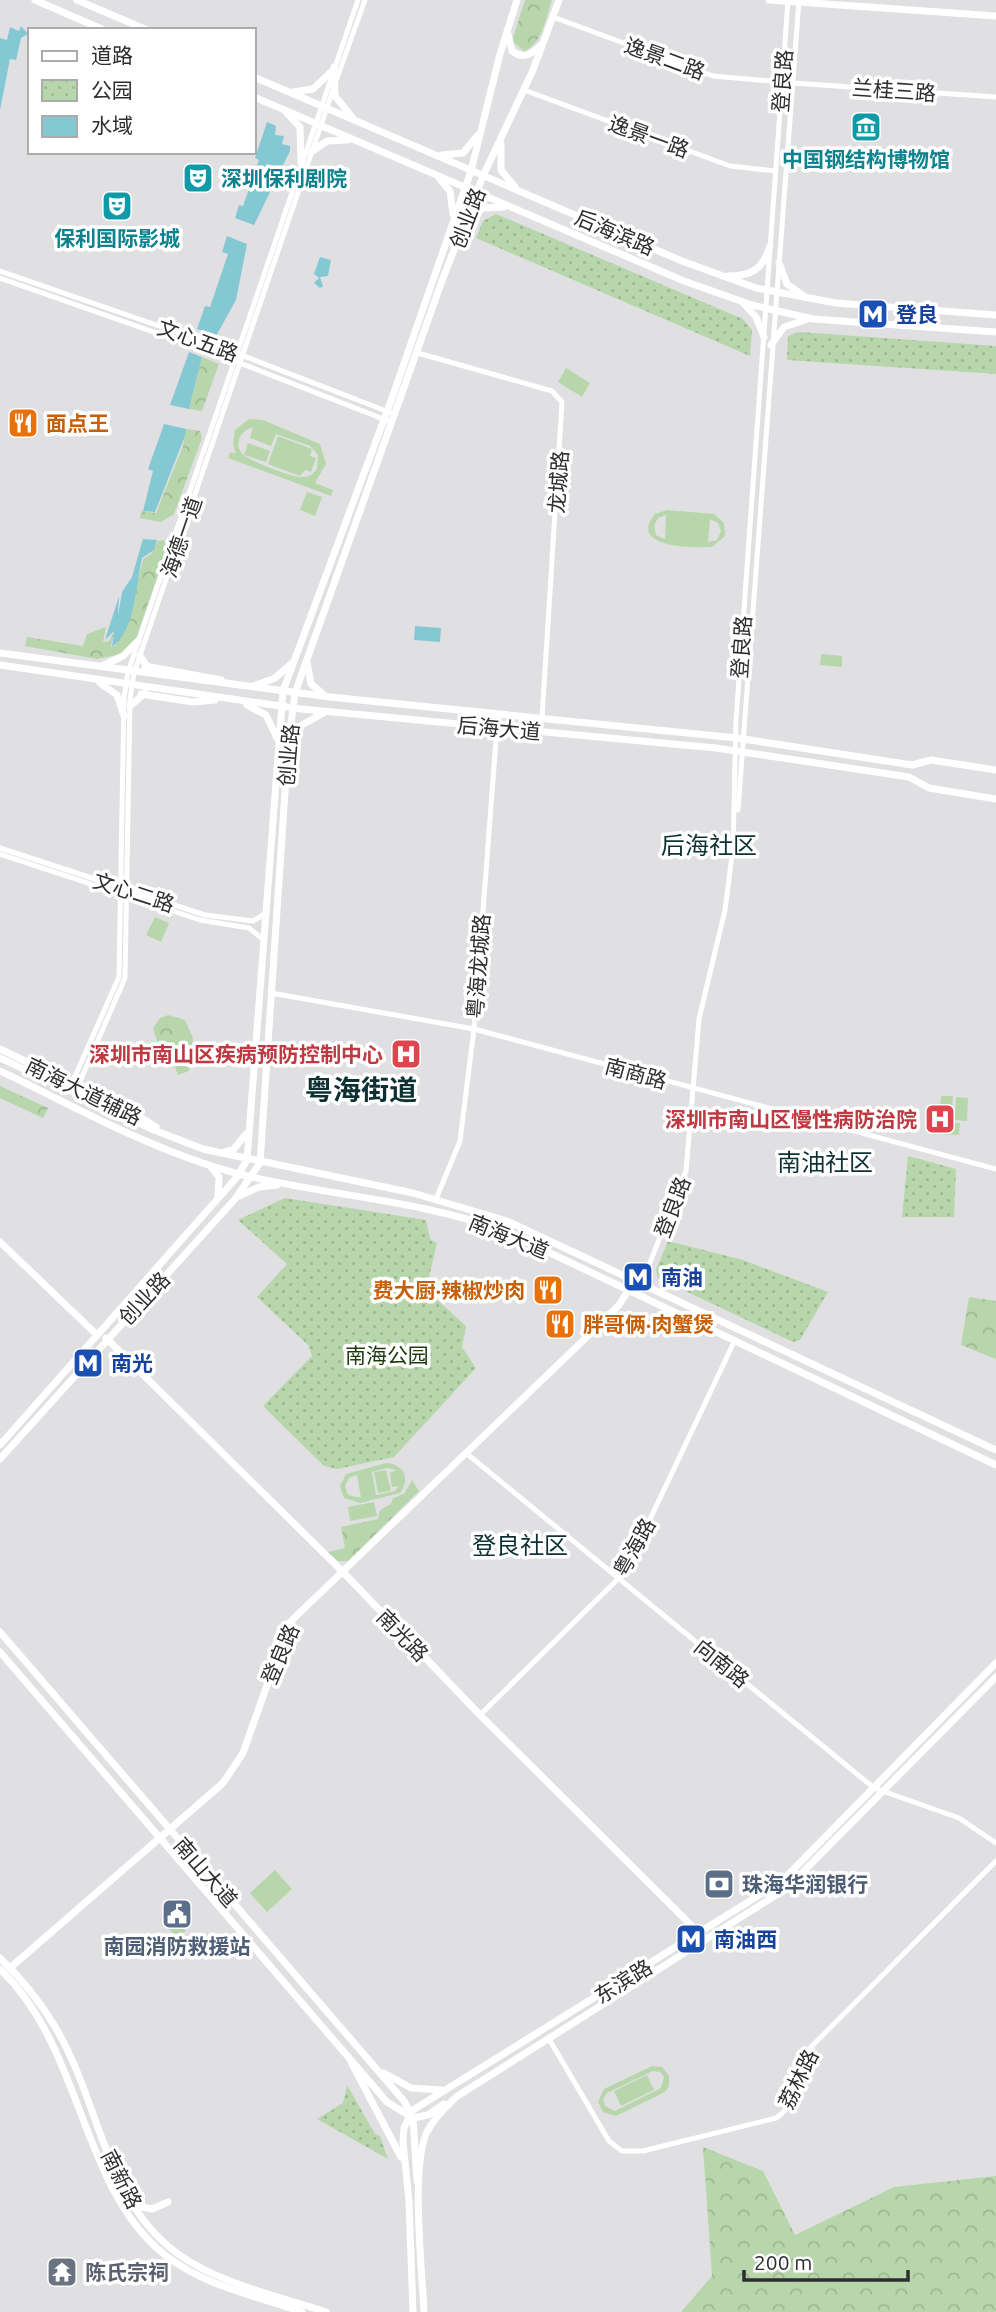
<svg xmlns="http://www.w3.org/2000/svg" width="996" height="2312" font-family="Ubuntu,'Noto Sans SC',sans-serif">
<defs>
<pattern id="forest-crowns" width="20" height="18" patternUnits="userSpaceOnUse" patternTransform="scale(1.75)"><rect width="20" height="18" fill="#b8d6ab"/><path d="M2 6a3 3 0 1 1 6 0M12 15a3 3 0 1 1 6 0" fill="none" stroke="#9eb893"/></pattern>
<pattern id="park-dots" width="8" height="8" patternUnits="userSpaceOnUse" patternTransform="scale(1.75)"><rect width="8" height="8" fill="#b8d6ab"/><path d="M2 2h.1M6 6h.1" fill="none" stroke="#9eb893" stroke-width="1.8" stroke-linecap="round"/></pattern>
</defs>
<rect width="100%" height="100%" fill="#e0e0e3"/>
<g fill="#b8d6ab" fill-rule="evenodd">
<path d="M566,368l24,15 -8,14 -24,-15z"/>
<path d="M249,419l14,1 57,24 6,20 -11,19 18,7 -2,6 -103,-38 2,-6 6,2 -3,-10 2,-14zM253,427l-3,11 21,8 5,-12 34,12 8,9 -1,14c-4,5 -8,8 -14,8 -10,1 -50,-15 -58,-21 -13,-9 -5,-26 8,-29z"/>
<path d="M278,436l34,13 -2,7 6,2 -5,14 -6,-2 -5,6 -32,-12z"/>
<path d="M248,443l22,8 -4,11 -22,-7z"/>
<path d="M307,492l15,5 -7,19 -15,-6z"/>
<path d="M667,510l47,4 10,9 1,13 -13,11c-18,1 -85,1 -57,-33zM666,515l-1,24h-1l-8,-4 -2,-9 4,-8zM710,519l8,4 3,8 -4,9 -9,2z"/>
<path d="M821,654l21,2v11l-22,-2z"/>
<path d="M155,917l14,6 -8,19 -15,-7z"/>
<path d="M941,1096h12l-2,23h-12z"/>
<path d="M956,1097l12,1 -1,23 -12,-1z"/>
<path d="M939,1122l21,1 -1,12 -20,-1z"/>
<path d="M386,1463c18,1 25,16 14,30l-40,10 -16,-5 -4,-12 6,-12zM387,1468l9,2 -6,3 2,14 7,-1 -4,5 -19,4 -4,-23zM357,1475l4,23 -13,-3 -3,-9 4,-8z"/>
<path d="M386,1470l5,21 -13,2 -4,-21z"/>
<path d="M374,1502l3,14 -27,5 -2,-14z"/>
<path d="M275,1870l17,19 -25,23 -17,-19z"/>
<path d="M171,1914l15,17 -9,7 -15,-17z"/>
<path d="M652,2066l10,1 7,9v10l-4,6 -49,24 -13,-4 -5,-10 6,-13zM653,2071l7,1 4,5 -3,11 -46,23 -10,-5 -2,-7 4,-6z"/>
<path d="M647,2075l7,15 -33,16 -7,-15z"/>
</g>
<g fill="url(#forest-crowns)">
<path d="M525,0h27c-6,17 -10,45 -28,51l-12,-10z"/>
<path d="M202,357l17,7 -17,47 -13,-2z"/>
<path d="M186,429l14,2 2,7 -28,76 -13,8 -21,-4 1,-7 15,2 27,-67z"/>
<path d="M164,540l2,12 -32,92 -8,9 -29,6 -72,-13 2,-9 56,9 4,-12 19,-7 -3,15 6,-1 5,-9 -3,15 4,-1 14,-28 14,-59 8,-5 7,-13z"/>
<path d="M168,1015l17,5 8,18 -4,33 -11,4 -9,-24 -11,-7 -5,-16 7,-10z"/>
<path d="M0,1086l48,22 -5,10 -43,-20z"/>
<path d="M969,1297l27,4v58l-35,-14z"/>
<path d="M412,1480l7,11 -71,70h-10l-10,-9 17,-4 -4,-21 37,-8 2,-9 11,-6 2,-6 11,-4z"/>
<path d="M703,2147l60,24 32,64 99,-48 102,-11v136h-315l31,-36z"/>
</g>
<g fill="url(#park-dots)">
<path d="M496,214l247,105 9,11 -2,26 -274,-118 7,-17z"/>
<path d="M799,332l197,14v28l-209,-14 1,-24z"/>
<path d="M908,1156l48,13 -2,48h-52z"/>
<path d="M285,1198l141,22 4,19 7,4 -11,47 40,36 -4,21 14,21 -82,89 -57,12 -13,-3 -61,-60 49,-50 -4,-11 -51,-48 30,-33 -49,-44z"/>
<path d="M668,1241l75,19 85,32 -28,48 -7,2 -135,-64 -2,-8z"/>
<path d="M347,2085l28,49 5,2 8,23 -71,-40 26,-16z"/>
</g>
<g fill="#84c8d4">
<path d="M21,26l7,8 -7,4 -5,22 -6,-1 -10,51v-72l7,2 3,-13 9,4z"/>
<path d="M267,122l9,4 -1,9 9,1 -2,8 8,2v5l-36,74 -19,-7 4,-13 4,1 16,-46 -4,-2z"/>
<path d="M227,236l20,8 -11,56 -20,36 -19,-7 8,-23 5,1 18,-53 -6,-2z"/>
<path d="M320,257l11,3 -3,16 -8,1 3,9 -3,2 -6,-5 5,-5 -5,-4z"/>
<path d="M189,352l13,5 -13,52 -19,-4z"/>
<path d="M164,424l22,5 -1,7 -30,76 -12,-1 10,-40 -5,-2z"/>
<path d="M143,539l14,1 -3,10 -12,8c-6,26 -7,73 -30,89l2,-16 -9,9 14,-44 -1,20 4,-24 10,-15z"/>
<path d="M415,626l26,2 -1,14 -26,-2z"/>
</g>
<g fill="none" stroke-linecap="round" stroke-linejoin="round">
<g stroke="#fff" stroke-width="5">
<path d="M553,17l160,59 69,6"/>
<path d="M336,81l29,-81"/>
<path d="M793,83l203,14"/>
<path d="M524,90l206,76 45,5"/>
<path d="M0,271l223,77 171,66"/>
<path d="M0,278l222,78 169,66"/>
<path d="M418,353l134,38 10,11 -20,316"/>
<path d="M738,810l61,-810"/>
<path d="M0,848l205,67 48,6 13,-8"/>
<path d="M0,854l200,66 49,8 15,12"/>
<path d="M271,993l203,36 522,140"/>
<path d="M72,1083l47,-106 5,-279 4,-26 230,-672"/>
<path d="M78,1086l47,-108 5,-279 4,-26 199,-583"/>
<path d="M436,1199l24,-58 14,-112 23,-302"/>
<path d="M642,1283l44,-112 13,-152 26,-109 8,-62 3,-128 52,-720"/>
<path d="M466,1453l408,335 85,30 37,25"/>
<path d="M480,1715l145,-143 110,-232"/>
<path d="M549,2039l60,102 13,10h21l133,-33c25,-15 18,-49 35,-71l185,-186"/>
</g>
<g stroke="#fff" stroke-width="7">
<path d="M35,0l69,30"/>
<path d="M77,0l70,30"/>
<path d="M769,0l227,16"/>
<path d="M508,34l4,17c11,9 20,3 29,-6"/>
<path d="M334,67l1,29 17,21"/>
<path d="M254,77l428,184 74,27 80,15 160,12"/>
<path d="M293,92l20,-3 19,-18"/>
<path d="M254,97l430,184 68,24 61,14 183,13"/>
<path d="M287,113l13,14 1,36"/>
<path d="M501,144v26l14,17"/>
<path d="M311,152l16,-11 21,-1"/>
<path d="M442,155l21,-2 14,-17"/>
<path d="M439,178l11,13 3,23"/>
<path d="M469,220l14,-12 21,-1"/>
<path d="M779,263l8,21 17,12"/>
<path d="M728,276c24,0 35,-7 42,-30"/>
<path d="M744,304l12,13 8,20"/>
<path d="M771,345l13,-18 21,-7"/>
<path d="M0,653l330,44 407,41 175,27 19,-5 65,10"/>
<path d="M140,656l9,13"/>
<path d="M307,663l4,21 12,10"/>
<path d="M0,665l301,44 415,39 193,29 20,11 67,11"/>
<path d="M102,666l21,-10 15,-15"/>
<path d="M145,666l76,14"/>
<path d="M100,683l17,12 7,21"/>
<path d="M253,686l22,-8 16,-14"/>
<path d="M141,694l52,8 22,-2"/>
<path d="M247,705l19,10 11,23"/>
<path d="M130,706l15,-13"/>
<path d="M290,742l12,-17 23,-13"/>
<path d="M0,1049l130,62 26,16"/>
<path d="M0,1058l154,72 49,19 210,44 94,28 489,229"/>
<path d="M0,1071c76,36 153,80 235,102 90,23 184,26 271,59l490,233"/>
<path d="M221,1153l12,-3 13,-16"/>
<path d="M211,1167l8,10 -1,20"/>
<path d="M239,1196l20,-9 18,-2"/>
<path d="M0,1242l96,92"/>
<path d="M106,1338l236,233 138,144 219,218"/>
<path d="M0,1445l237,-268 10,-17 36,-469 109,-293 79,-227 29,-117 17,-54"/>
<path d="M0,1459l235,-260 25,-36 28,-416 7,-54 148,-415 40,-102 50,-106 26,-70"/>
<path d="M0,1632l404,469 9,17 4,63"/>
<path d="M0,1652l387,450 26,16 15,-3 16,-11"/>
<path d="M0,1958c31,30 56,64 73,104 30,68 41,145 105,192 42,30 100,42 148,58"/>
<path d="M10,1968l213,-185 20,-30 46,-130 303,-291 27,-27 10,-16"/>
<path d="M0,1969c84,80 80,219 165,286 39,31 92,41 137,57"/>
<path d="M351,2062l50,95"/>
<path d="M384,2073l27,15 30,2"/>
<path d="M133,2205l19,4 16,-7"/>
<path d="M413,2312l-4,-111 -6,-59 1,-14 9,-18 369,-229 214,-218"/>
<path d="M424,2312c-2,-43 -13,-141 2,-178 7,-15 19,-26 30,-37l331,-209 209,-211"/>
</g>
</g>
<defs>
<g id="museum-square" transform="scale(1.575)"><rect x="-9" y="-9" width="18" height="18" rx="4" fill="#0f9aa8" stroke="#fff"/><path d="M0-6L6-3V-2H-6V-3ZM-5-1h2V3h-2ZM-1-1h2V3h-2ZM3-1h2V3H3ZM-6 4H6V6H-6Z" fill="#fff"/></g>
<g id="theatre-square" transform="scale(1.575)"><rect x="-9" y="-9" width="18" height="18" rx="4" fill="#0f9aa8" stroke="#fff"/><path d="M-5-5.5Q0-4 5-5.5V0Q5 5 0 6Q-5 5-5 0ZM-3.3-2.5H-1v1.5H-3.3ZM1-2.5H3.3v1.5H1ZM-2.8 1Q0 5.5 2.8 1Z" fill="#fff"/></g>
<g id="metro-square" transform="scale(1.575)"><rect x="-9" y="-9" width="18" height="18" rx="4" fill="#1a4fb4" stroke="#fff"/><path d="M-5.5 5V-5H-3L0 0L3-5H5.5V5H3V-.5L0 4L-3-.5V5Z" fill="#fff"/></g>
<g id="restaurant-square" transform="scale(1.575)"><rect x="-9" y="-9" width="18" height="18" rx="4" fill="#e8710a" stroke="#fff"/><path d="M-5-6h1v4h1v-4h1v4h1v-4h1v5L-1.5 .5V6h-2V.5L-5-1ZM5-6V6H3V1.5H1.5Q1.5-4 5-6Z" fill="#fff"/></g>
<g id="hospital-square" transform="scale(1.575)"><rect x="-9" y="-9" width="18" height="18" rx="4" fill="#e0444e" stroke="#fff"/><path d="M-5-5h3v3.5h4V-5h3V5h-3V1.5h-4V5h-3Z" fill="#fff"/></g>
<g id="bank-square" transform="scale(1.575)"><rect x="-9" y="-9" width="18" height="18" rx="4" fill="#5c6f8a" stroke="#fff"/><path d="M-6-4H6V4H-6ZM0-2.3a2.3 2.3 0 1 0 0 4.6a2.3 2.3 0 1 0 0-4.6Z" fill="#fff"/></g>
<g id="civic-square" transform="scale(1.575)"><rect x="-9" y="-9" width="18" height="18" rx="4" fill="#5c6f8a" stroke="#fff"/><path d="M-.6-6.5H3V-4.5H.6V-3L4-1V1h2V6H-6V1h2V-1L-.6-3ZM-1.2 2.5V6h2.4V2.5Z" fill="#fff"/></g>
<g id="temple-square" transform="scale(1.575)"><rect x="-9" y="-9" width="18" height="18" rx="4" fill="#6b7280" stroke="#fff"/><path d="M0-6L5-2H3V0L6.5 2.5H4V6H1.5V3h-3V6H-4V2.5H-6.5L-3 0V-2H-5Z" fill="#fff"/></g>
</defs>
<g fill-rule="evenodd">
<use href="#museum-square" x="866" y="127"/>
<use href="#theatre-square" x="198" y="178"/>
<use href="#theatre-square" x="117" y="206"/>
<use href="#metro-square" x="873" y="314"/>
<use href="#restaurant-square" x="23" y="423"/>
<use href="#hospital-square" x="406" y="1054"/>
<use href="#hospital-square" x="940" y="1119"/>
<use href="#metro-square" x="638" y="1277"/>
<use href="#restaurant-square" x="548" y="1290"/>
<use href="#restaurant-square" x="560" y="1324"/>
<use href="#metro-square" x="88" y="1363"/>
<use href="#bank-square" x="719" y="1884"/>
<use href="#civic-square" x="177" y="1914"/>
<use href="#metro-square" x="691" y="1939"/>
<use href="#temple-square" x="62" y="2272"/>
</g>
<g text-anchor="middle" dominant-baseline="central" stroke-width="7" stroke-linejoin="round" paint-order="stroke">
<g font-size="21" fill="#2d2e2f" stroke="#fff">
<text transform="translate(665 58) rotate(20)">逸景二路</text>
<text transform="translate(782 81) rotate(-86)">登良路</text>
<text transform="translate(894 90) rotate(4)">兰桂三路</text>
<text transform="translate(649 136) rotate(20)">逸景一路</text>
<text transform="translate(467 218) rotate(-69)">创业路</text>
<text transform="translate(615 232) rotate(23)">后海滨路</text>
<text transform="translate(198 340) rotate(20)">文心五路</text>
<text transform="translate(558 482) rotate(-86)">龙城路</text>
<text transform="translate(181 537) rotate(-71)">海德一道</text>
<text transform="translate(741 647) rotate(-86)">登良路</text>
<text transform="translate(499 728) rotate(5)">后海大道</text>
<text transform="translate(288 755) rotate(-85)">创业路</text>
<text transform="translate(134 892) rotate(18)">文心二路</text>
<text transform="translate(478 966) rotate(-86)">粤海龙城路</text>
<text transform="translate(636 1073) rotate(15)">南商路</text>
<text transform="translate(84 1091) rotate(26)">南海大道辅路</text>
<text transform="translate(672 1207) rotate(-69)">登良路</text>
<text transform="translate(509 1236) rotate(22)">南海大道</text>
<text transform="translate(144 1298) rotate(-47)">创业路</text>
<text transform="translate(634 1547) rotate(-61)">粤海路</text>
<text transform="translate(403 1635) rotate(46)">南光路</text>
<text transform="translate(280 1654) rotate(-67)">登良路</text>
<text transform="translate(722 1663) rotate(39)">向南路</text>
<text transform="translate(206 1872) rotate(49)">南山大道</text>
<text transform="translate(623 1981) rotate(-32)">东滨路</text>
<text transform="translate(798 2079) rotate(-64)">荔林路</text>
<text transform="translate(122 2179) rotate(63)">南新路</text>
</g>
<g font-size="21" font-weight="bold" fill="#0d838f" stroke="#fff">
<text x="866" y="159">中国钢结构博物馆</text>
<text x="221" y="178" text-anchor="start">深圳保利剧院</text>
<text x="117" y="238">保利国际影城</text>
</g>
<g font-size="21" font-weight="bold" fill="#164399" stroke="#fff" text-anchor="start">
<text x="896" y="314">登良</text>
<text x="661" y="1277">南油</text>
<text x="111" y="1363">南光</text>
<text x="714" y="1939">南油西</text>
</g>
<g font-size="21" font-weight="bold" fill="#c56008" stroke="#fff" text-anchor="start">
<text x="46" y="423">面点王</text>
<text x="525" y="1290" text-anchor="end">费大厨·辣椒炒肉</text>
<text x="583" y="1324">胖哥俩·肉蟹煲</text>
</g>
<g font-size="21" font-weight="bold" fill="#be3a42" stroke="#fff" text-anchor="end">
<text x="383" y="1054">深圳市南山区疾病预防控制中心</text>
<text x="917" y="1119">深圳市南山区慢性病防治院</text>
</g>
<g font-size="21" fill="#1d3b0c" stroke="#fff">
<text x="387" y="1355">南海公园</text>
</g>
<g font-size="21" font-weight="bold" fill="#4e5e75" stroke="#fff" text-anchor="start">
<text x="742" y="1884">珠海华润银行</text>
<text x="177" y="1946" text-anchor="middle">南园消防救援站</text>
</g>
<g font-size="21" font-weight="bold" fill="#5b616d" stroke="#fff" text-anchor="start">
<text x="85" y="2272">陈氏宗祠</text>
</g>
<g font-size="24" fill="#0d3133" stroke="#fff">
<text x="709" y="845">后海社区</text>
<text x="825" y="1162">南油社区</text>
<text x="520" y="1545">登良社区</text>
</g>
<g font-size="28" font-weight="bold" fill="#0d3133" stroke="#fff">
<text x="361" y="1089">粤海街道</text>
</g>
</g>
<rect x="28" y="28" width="228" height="126" fill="#ffffff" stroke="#ababac" stroke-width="2"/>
<rect x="42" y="51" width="35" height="10" fill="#ffffff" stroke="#ababac" stroke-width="2"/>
<text x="91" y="63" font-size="21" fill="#2d2e2f">道路</text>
<rect x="42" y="80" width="35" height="21" fill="url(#park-dots)" stroke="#ababac" stroke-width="2"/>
<text x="91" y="98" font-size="21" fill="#2d2e2f">公园</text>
<rect x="42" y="116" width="35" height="21" fill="#84c8d4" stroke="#ababac" stroke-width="2"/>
<text x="91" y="133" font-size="21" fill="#2d2e2f">水域</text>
<path d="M744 2270v10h164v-10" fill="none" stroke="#2d2e2f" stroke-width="3.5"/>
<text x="754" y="2270" font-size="21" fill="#2d2e2f" stroke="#ffffff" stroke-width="5" paint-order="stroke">200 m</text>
</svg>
